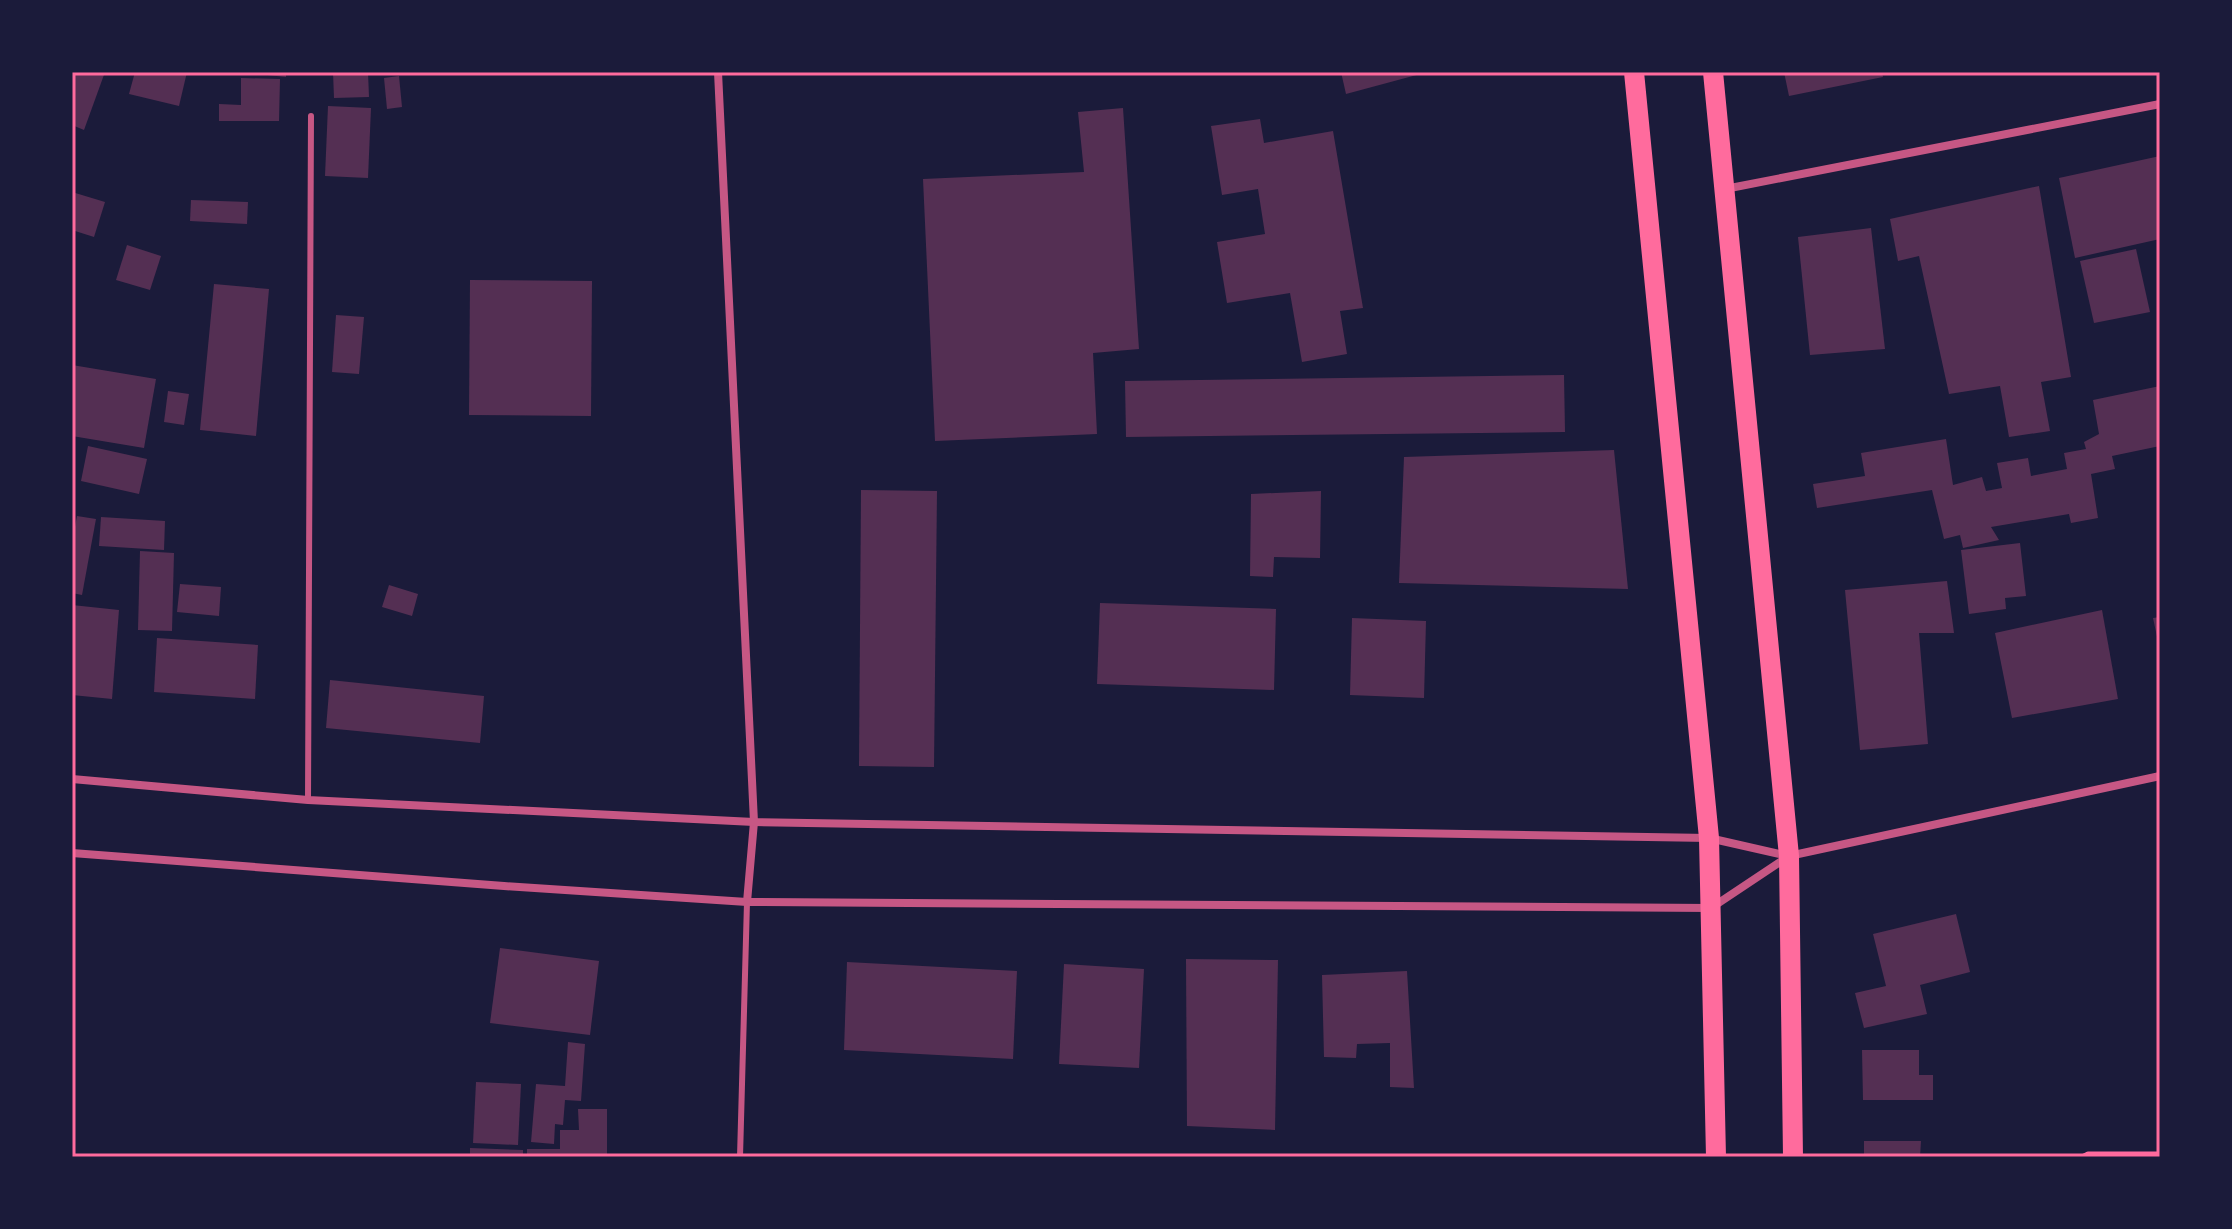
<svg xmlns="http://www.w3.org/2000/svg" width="2232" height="1229" font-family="'Noto Sans',sans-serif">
<rect width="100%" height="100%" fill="#1b1b3a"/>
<g fill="#542f53">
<path d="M72,72h33l-21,58 -12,-5z"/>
<path d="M135,72h52l-8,34 -50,-12z"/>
<path d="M258,72h28v5l-28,-3z"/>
<path d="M333,72h35l1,25 -35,1z"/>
<path d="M1341,72h83v1l-78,21z"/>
<path d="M1784,72h98l1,5 -94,19z"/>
<path d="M399,76l3,31 -15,2 -3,-31z"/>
<path d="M241,78l39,1 -1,42h-60v-17l22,1z"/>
<path d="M328,106l43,2 -3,70 -43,-2z"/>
<path d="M1123,108l16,241 -46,4 4,81 -162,7 -12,-262 161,-7 -6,-60z"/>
<path d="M1260,119l4,24 69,-12 30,177 -23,3 7,43 -45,8 -12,-69 -63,10 -10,-61 48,-8 -7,-45 -36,6 -11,-69z"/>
<path d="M2160,156v83l-85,19 -16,-80z"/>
<path d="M2039,186l32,191 -30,5 9,49 -41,6 -9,-51 -51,8 -30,-138 -21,5 -8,-42z"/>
<path d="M72,192l33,10 -11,35 -22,-7z"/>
<path d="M191,200l57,2 -1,22 -57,-3z"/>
<path d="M1871,228l14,121 -75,6 -12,-118z"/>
<path d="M127,245l34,11 -11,34 -34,-10z"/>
<path d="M2136,249l14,63 -56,11 -14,-62z"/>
<path d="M470,280l122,1 -1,135 -122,-1z"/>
<path d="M214,284l55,5 -13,147 -56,-6z"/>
<path d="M336,315l28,2 -5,57 -27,-2z"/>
<path d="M72,365l84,14 -12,69 -72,-12z"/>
<path d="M1564,375l1,57 -439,5 -1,-56z"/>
<path d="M2160,386v60l-48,10 3,13 -24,5 7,44 -27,5 -2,-9 -78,13 8,13 -36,8 -3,-13 -16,4 -12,-49 -115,18 -4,-24 52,-8 -4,-23 85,-14 7,46 29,-8 4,14 16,-3 -5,-25 31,-5 3,18 36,-7 -3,-16 22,-4 -2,-7 15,-8 -6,-34z"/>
<path d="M168,391l21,3 -5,31 -20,-3z"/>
<path d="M88,446l59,13 -8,35 -58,-13z"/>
<path d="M1614,450l14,139 -229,-6 5,-126z"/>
<path d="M861,490l76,1 -3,276 -75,-1z"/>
<path d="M1321,491l-1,67 -46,-1 -1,20 -23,-1 1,-82z"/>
<path d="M77,516l19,3 -14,76 -10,-2v-50z"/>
<path d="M101,517l64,4 -1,29 -65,-4z"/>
<path d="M2020,543l6,53 -21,2 1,11 -37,5 -8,-64z"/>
<path d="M140,551l34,2 -2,78 -34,-1z"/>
<path d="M1947,581l7,52h-35l9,111 -68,6 -15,-160z"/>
<path d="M180,584l41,3 -2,29 -42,-4z"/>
<path d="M389,585l29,9 -6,22 -30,-9z"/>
<path d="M1100,603l176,6 -2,81 -177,-6z"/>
<path d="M72,605l47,5 -7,89 -40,-4z"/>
<path d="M2102,610l16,89 -106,19 -17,-85z"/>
<path d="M2160,617v29h-1l-6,-28z"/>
<path d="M1352,618l74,3 -2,77 -74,-3z"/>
<path d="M157,638l101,7 -3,54 -101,-7z"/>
<path d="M330,680l154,16 -4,47 -154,-15z"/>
<path d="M1956,914l14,58 -50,13 7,29 -63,14 -9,-35 31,-7 -13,-52z"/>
<path d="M500,948l99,13 -9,74 -100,-12z"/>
<path d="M1186,959l92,1 -3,170 -88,-4z"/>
<path d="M847,962l170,9 -4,88 -169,-9z"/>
<path d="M1064,964l80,5 -5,99 -80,-4z"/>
<path d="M1407,971l7,117 -24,-1v-44l-33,1 -1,14 -32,-1 -2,-82z"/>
<path d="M568,1042l17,2 -4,57 -16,-1 -2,25 -8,-1 -1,20 -23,-2 5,-58 29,2z"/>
<path d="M1862,1050h57v25h14v25h-70z"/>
<path d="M476,1082l45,2 -3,61 -45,-2z"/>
<path d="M578,1109h29v48h-80v-8h33v-19h19z"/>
<path d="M1864,1141h57l-1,16h-56z"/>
<path d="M470,1148l53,2v7h-53z"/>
</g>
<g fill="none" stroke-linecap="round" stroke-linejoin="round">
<path stroke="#ff6b9d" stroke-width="5" d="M2082,1157l6,-3h72"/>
<g stroke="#c65784" stroke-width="6">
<path d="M308,800l3,-684"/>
<path d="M740,1157l7,-255"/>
</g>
<g stroke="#c65784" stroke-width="8">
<path d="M718,72l36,750 -7,80"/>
<path d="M1725,189l435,-85"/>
<path d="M72,779l236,21 446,22 955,16 79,18"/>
<path d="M72,853l432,33 243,16 964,6 78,-52 371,-80"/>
</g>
<g stroke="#ff6b9d" stroke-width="20">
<path d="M1634,72l75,766 7,319"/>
<path d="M1713,72l76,784 4,301"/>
</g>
</g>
<rect width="2232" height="1229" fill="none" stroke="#1b1b3a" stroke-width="148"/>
<rect x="74" y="74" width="2084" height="1081" fill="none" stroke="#ff6b9d" stroke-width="3"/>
</svg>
